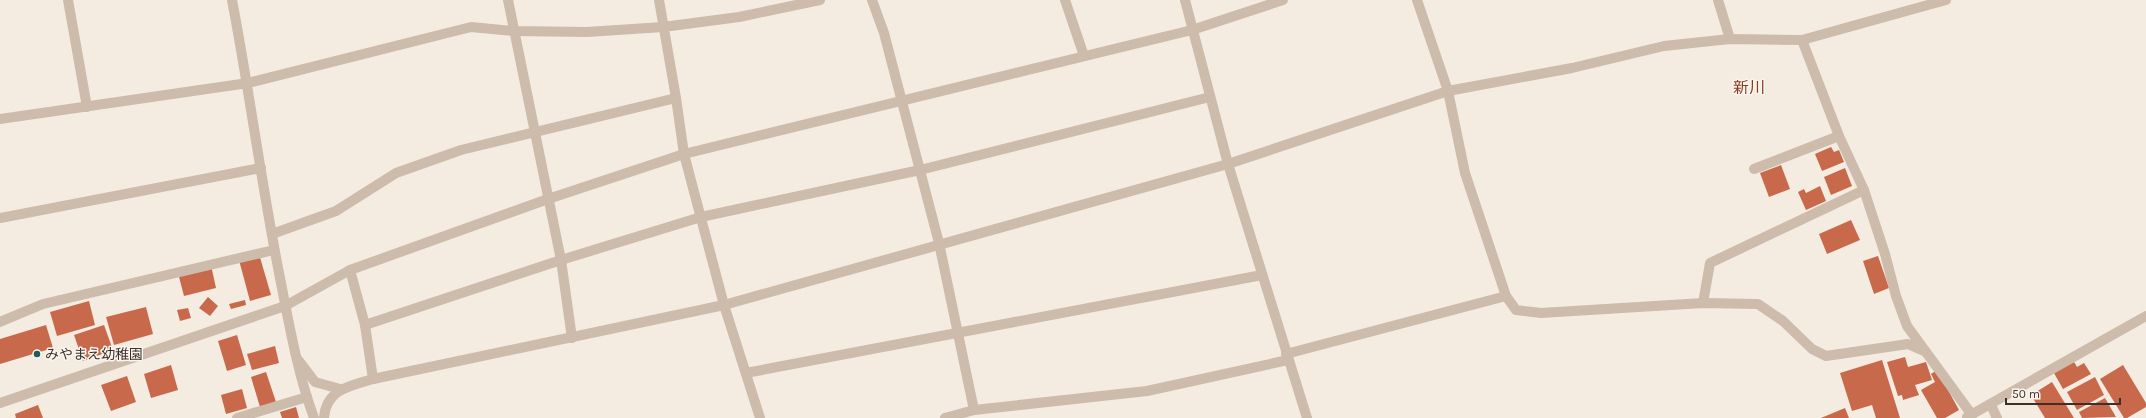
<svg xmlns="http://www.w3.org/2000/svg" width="2146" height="418" font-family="Karla,'Noto Sans JP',sans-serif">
<rect width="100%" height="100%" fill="#f4ebe1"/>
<g fill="#c8694b">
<path d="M1831,147l3,5 5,-2 5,12 -22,9 -7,-17z"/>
<path d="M1781,165l9,24 -21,8 -9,-24z"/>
<path d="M1845,168l7,18 -21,9 -7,-18z"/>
<path d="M1820,186l6,15 -20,9 -8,-18 6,-3 2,4z"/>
<path d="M1851,220l9,20 -33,14 -8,-20z"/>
<path d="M259,254l12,41 -21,6 -11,-41z"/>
<path d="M1878,256l11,32 -15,6 -11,-33z"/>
<path d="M211,265l5,23 -32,8 -6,-23z"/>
<path d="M208,297l10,9 -8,10 -11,-8z"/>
<path d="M245,300l1,5 -15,4 -2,-5z"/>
<path d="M89,301l6,24 -38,11 -7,-24z"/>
<path d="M146,307l7,27 -39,11 -8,-28z"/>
<path d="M188,308l3,10 -11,3 -3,-11z"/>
<path d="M46,325l7,23 -53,16v-25z"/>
<path d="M104,325l9,25 -30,11 -9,-26z"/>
<path d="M237,335l9,30 -19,6 -9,-30z"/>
<path d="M275,346l4,17 -27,7 -5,-16z"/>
<path d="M1905,357l3,10 18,-5 6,18 -17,5 4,10 -16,5 -1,-5 -4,1 -11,-34z"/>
<path d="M1882,360l18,58h-24l-4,-13 -20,6 -12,-38z"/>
<path d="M2074,362l3,5 7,-4 7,11 -28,15 -9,-16z"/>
<path d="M171,365l7,25 -27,8 -7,-24z"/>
<path d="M2123,365l23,38v4l-19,11h-3l-24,-39z"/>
<path d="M1937,370l22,40 -14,8h-8l-16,-28 14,-8 -4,-8z"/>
<path d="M266,372l10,30 -16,5 -9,-30z"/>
<path d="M127,376l9,26 -25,9 -10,-26z"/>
<path d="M2095,377l9,18 -27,15 -10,-18z"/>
<path d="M2052,382l22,36h-29l-14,-23z"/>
<path d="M242,389l5,19 -21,6 -5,-19z"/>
<path d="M2105,398l11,19 -34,1 -3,-6z"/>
<path d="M38,405l5,13h-27l-1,-4z"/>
<path d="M296,407l3,11h-17l-2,-6z"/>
<path d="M1845,408l4,10h-28z"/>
</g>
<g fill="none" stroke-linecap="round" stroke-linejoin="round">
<g stroke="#cdbbac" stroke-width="10">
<path d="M68,0l19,107"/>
<path d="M232,0c18,94 30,189 49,283 9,46 17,91 33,135"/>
<path d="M508,0l53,260 11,78"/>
<path d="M659,0l17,98 8,56 40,151 36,113"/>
<path d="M872,0l12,33 55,210 35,167"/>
<path d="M1065,0l19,56"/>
<path d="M1185,0l43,164 79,254"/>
<path d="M1417,0l31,91 17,82 41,123 10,14 25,3 162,-10 55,1 25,17 29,28 14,7 82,-12 18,8"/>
<path d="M1718,0l12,39"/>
<path d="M1802,40l37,96 25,54 21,64 11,42 11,30 65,89"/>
<path d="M0,119l248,-36 223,-56 42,4 74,1 76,-5 76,-10 81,-17"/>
<path d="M1754,169l85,-33"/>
<path d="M0,218l261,-50"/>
<path d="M272,234l64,-23 60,-38 65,-23 215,-52"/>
<path d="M350,270l15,55 8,54"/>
<path d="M1703,303l7,-40 154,-73"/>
<path d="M0,322l43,-18 231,-54"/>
<path d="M365,325l196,-65 140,-43 219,-47 290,-73"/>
<path d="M1286,354l220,-58"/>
<path d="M299,361l16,21 25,7"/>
<path d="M746,373l516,-98"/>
<path d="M0,403l285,-97 65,-36 198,-71 136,-45 508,-124 91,-30"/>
<path d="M1991,405l6,13"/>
<path d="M1967,417l179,-101"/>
<path d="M237,418l70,-21"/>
<path d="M324,418c2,-29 26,-32 49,-39l351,-74 504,-141 220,-73 124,-23 92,-22 66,-7 72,1 144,-40"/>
<path d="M945,418l29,-8 173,-19 141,-31"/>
</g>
</g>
<circle fill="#1f5a5e" stroke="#fbf5ee" stroke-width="1.5" cx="37" cy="354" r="4"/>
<g text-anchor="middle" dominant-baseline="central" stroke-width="3" stroke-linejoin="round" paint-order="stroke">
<g font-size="14" fill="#3b302b" stroke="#fbf5ee" text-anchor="start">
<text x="45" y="354">みやまえ幼稚園</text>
</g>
<g font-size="16" fill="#8c3b22" stroke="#fbf5ee">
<text x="1749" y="87">新川</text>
</g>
</g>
<path d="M2006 398v6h114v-6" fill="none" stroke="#3b302b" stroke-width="2"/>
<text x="2012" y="398" font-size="12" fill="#3b302b" stroke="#fbf5ee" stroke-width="3" paint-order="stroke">50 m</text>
</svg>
